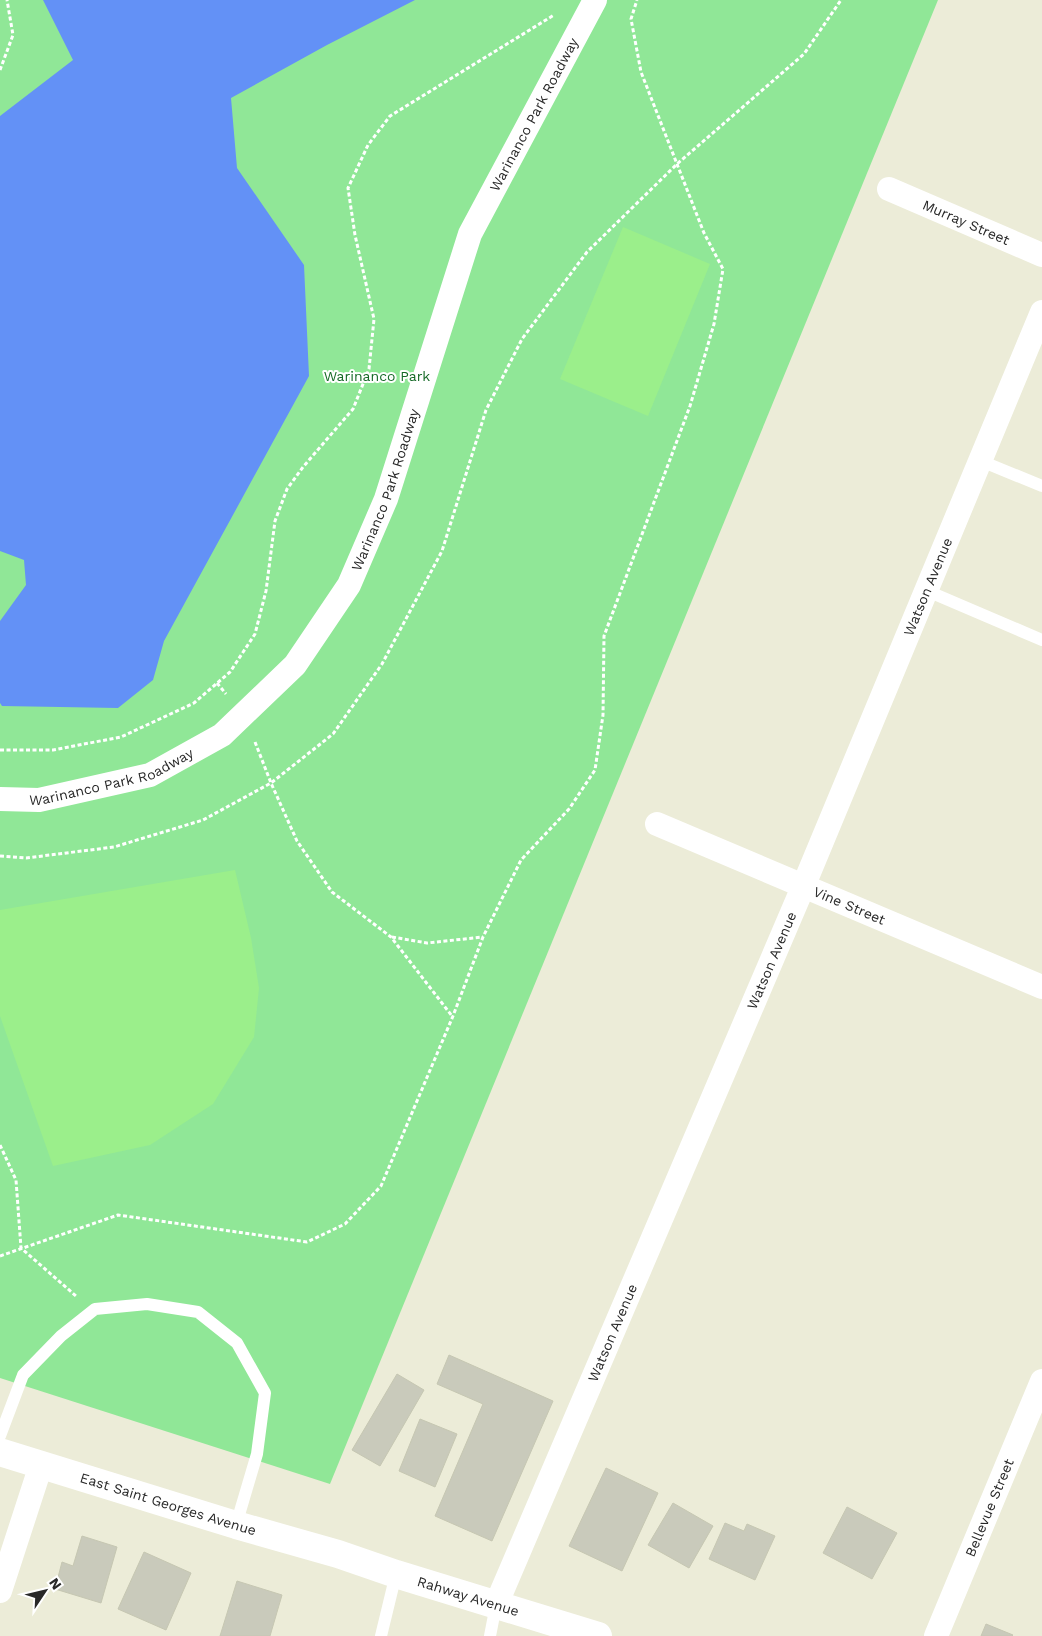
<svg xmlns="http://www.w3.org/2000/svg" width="1042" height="1636" font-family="'Work Sans',sans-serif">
<rect width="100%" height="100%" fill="#ececd8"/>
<path fill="#90e797" d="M0,0h938l-608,1484 -330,-106z"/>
<g fill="#9bef8b">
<path d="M623,227l87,37 -62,152 -88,-37z"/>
<path d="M235,870l16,68 8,50 -5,49 -41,67 -63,41 -97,21 -53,-150v-106z"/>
</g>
<path fill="#6391f6" d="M43,0h372l-88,45 -96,53 6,70 67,97 5,111 -145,265 -11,39 -35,28 -116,-2 -2,-3v-82l26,-36 -2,-25 -24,-9v-435l73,-56z"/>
<g fill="#c9cabb" stroke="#c6c7b2">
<path d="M449,1355l104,46 -61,140 -57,-25 48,-112 -46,-20z"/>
<path d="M397,1374l27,16 -44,76 -28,-16z"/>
<path d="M420,1419l37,15 -22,53 -36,-16z"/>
<path d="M606,1468l52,25 -36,78 -53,-25z"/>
<path d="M673,1503l40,23 -24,42 -41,-23z"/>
<path d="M847,1507l50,26 -25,46 -49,-26z"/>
<path d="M725,1523l19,8 3,-7 28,12 -20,44 -46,-21z"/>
<path d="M82,1536l35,11 -16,56 -46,-14 7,-27 11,4z"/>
<path d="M144,1552l47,21 -25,57 -48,-21z"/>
<path d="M237,1581l45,14 -12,41h-50z"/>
<path d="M986,1624l27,11 -1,1h-31z"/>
</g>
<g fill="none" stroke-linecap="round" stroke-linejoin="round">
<g stroke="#fff" stroke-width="3" stroke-dasharray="4 2.5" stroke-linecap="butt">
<path d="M0,70l13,-35 -6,-35"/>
<path d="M217,683l9,11"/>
<path d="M255,742l16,41 26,58 35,51 59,45 61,79"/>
<path d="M0,750h53l68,-13 73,-34 36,-31 25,-38 11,-43 9,-70 12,-32 16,-22 50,-58 16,-40 5,-50 -19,-84 -7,-47 20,-43 22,-29 164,-101"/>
<path d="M0,856l26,2 88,-11 89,-27 68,-37 62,-49 49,-70 60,-113 44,-141 36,-71 65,-87 90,-88 127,-110 37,-54"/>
<path d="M392,937l35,6 56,-6"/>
<path d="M0,1145l16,35 5,68 55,48"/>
<path d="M0,1256l118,-41 189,27 38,-18 36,-38 72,-170 30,-79 38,-77 48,-51 26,-39 8,-55 1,-79 86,-230 24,-82 9,-55 -19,-36 -63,-161 -10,-53 6,-19"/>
</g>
<g stroke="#fff" stroke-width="12">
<path d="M981,461l61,25"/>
<path d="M925,590l117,50"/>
<path d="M0,1436l23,-61 38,-39 34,-27 52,-5 51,8 39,31 28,50 -8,61 -21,71"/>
<path d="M381,1636l15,-62"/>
<path d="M490,1636l6,-31"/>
</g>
<g stroke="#fff" stroke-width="24">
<path id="s1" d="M889,189l153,66"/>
<path id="s2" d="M0,799l39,1 111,-25 72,-40 73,-70 54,-80 37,-86 84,-265 125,-234"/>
<path id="s3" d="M657,824l385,163"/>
<path d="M0,1591l41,-126"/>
<path id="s4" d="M496,1605l307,-718 239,-575"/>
<path id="s5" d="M936,1636l106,-255"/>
</g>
<path stroke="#fff" stroke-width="28" id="s6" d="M0,1452l236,73 102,29 58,20 202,62"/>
</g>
<g text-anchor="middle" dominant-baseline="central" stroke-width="4" stroke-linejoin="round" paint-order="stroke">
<g font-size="14" fill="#282828" stroke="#fff">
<text stroke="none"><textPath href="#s2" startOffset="940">Warinanco Park Roadway</textPath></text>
<text stroke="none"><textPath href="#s1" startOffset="84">Murray Street</textPath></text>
<text stroke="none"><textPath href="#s2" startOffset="535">Warinanco Park Roadway</textPath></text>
<text stroke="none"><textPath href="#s4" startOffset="1106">Watson Avenue</textPath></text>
<text stroke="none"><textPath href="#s2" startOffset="115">Warinanco Park Roadway</textPath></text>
<text stroke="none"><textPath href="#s3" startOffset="209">Vine Street</textPath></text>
<text stroke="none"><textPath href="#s4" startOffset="701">Watson Avenue</textPath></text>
<text stroke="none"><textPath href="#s4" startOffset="296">Watson Avenue</textPath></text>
<text stroke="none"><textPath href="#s6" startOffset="176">East Saint Georges Avenue</textPath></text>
<text stroke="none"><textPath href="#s5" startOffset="139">Bellevue Street</textPath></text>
<text stroke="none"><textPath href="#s6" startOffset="490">Rahway Avenue</textPath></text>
</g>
<g font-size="14" fill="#156926" stroke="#fff">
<text x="377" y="376">Warinanco Park</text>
</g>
</g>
<g transform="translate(45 1591) rotate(55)" stroke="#ffffff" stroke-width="4" paint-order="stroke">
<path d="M0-4L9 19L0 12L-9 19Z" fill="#282828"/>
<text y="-8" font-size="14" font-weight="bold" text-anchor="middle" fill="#282828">N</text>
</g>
</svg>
